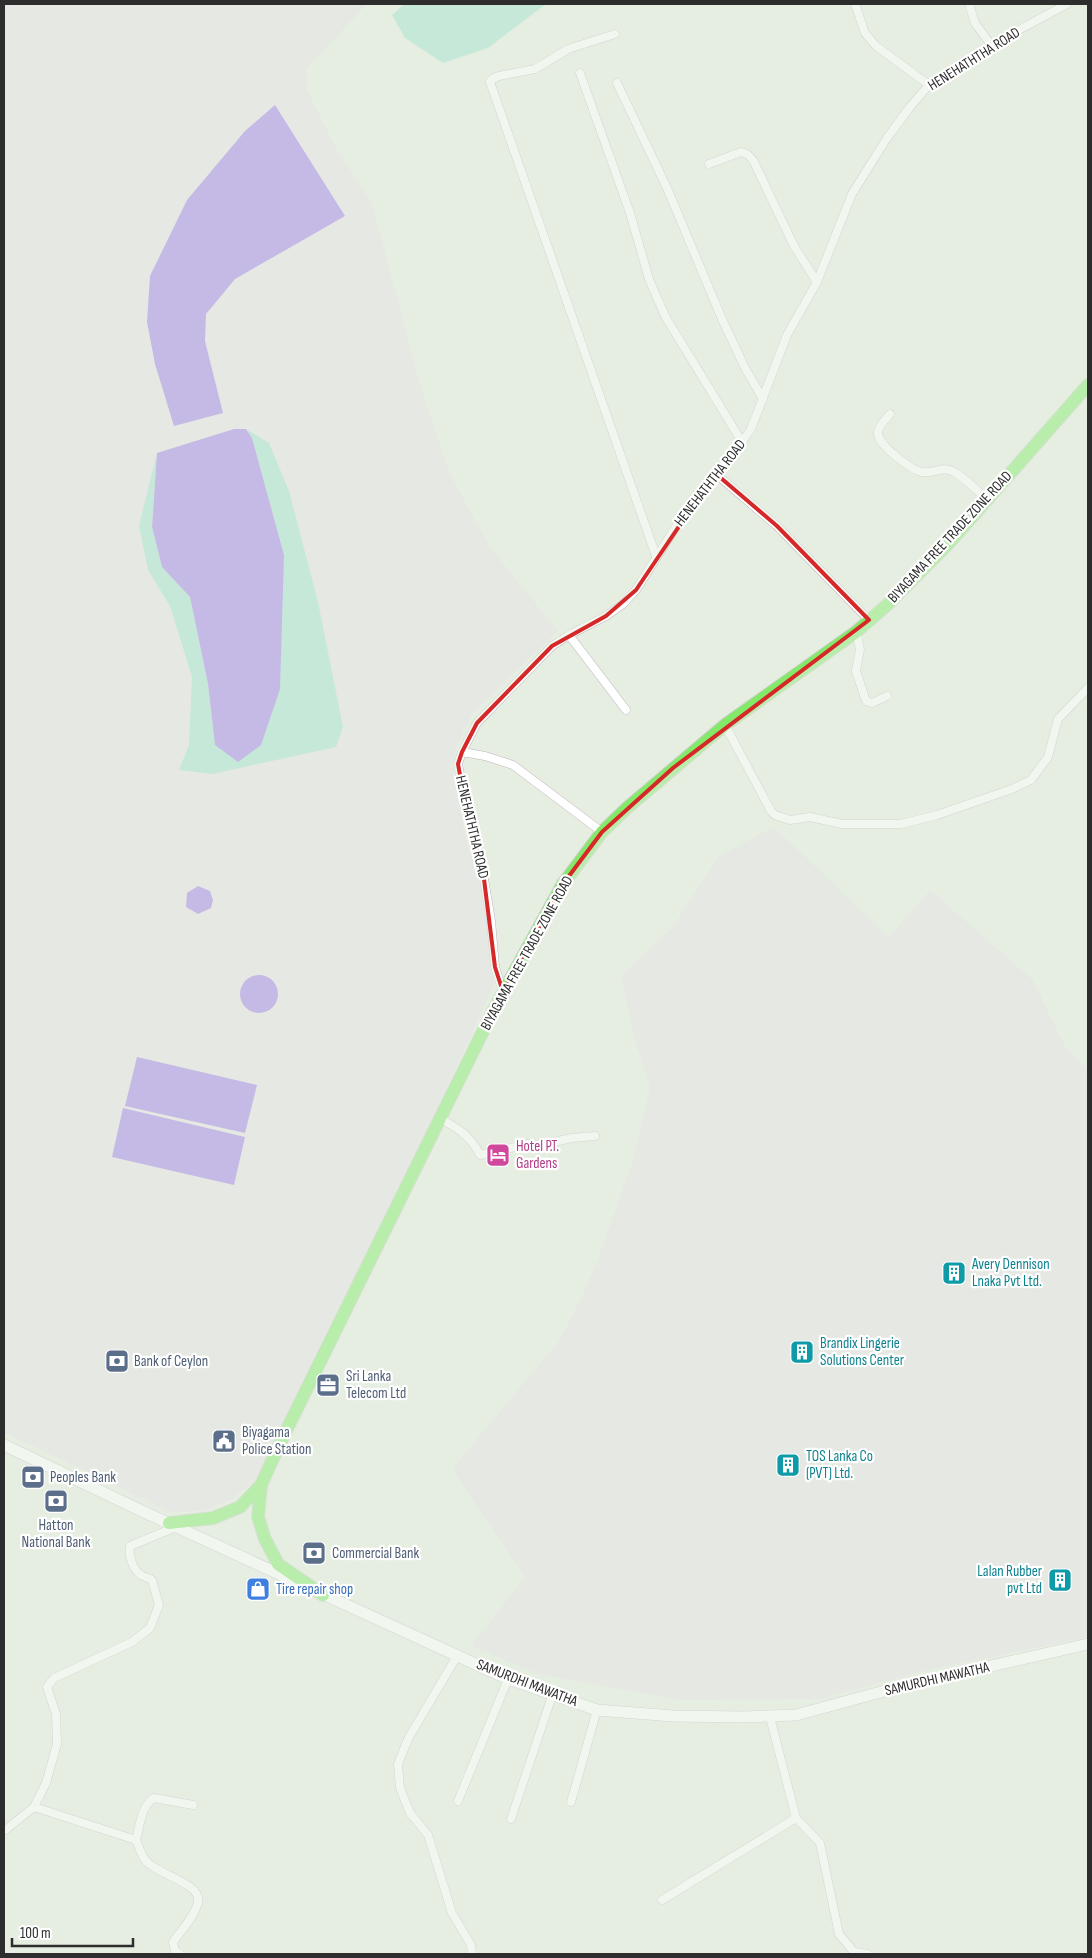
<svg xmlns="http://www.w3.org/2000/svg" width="1092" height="1958" font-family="'Sofia Sans Condensed',sans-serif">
<rect width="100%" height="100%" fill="#e6eee1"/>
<g fill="#e7e0e5">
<path d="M4,4h363l-60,64v22l29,58 36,55 47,178 30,91 40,74 69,85 -86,83 -17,36 -3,16 11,61 20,66 11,92 -61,133 -96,192 -82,171 -25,19 -26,11 -34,1 -166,-80z"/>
<path d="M774,827l115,110 41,-47 103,90 32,67 23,23v567l-160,33 -109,29 -139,1 -142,-26 -67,-28 54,-69 -73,-108 107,-128 21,-40 18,-42 34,-95 18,-76 -16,-52 -13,-60 51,-48 47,-72z"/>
</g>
<g fill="#a1e1cd">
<path d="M404,4h142l-58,44 -45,15 -38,-25 -13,-23z"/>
<path d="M246,429l23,14 20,48 29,111 25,125 -7,20 -124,27 -33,-4 10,-25 3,-68 -22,-71 -22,-36 -9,-44 18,-73 -5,74 10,40 28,30 18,87 7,61 69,-190 -32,-117z"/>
</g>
<g fill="#9b7ae9">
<path d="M275,105l70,111 -110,63 -29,35 -1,27 18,72 -49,13 -19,-62 -8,-42 3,-46 37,-76 58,-69z"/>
<path d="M234,429h12l6,9 32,117 -4,134 -19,56 -23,17 -23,-17 -7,-61 -18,-87 -28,-30 -10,-40 5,-74z"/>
<path d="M198,886l12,5 3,9 -2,8 -13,6 -12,-7 1,-14z"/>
<circle cx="259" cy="994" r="19"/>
<path d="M137,1057l120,28 -12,48 -120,-27z"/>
<path d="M123,1108l122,29 -11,48 -122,-28z"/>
</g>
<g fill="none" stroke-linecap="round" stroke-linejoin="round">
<g stroke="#beb4bf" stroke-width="9">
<g id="minor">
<path d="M855,4l10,29 11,13 53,39"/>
<path d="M969,4l6,19 16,22"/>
<path d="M615,34l-47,15 -33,20 -36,7 -7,3 -2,3 166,474"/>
<path d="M580,73l50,140 19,66 16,37 77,126"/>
<path d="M617,83l50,105 55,131 23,49 18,31"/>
<path d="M709,164l32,-12 6,2 6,6 41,86 23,36"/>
<path d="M890,414c-4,5 -12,12 -12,19 -1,11 33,37 44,39 11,2 20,-6 30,-1 13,6 25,20 36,29"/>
<path d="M715,473l62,53 92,94"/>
<path d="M856,632l4,17 -4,22 10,30 6,2 15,-7"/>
<path d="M569,635l57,75"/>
<path d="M725,725l46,86 4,4 15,5 20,-3 32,7h59l36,-9 75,-26 19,-9 17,-23 10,-38 30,-31"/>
<path d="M462,752l23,4 28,9 89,67"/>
<path d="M503,992l-8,-25 -4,-46 -7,-42 -21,-88 -5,-27 4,-12 15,-29 75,-77 17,-11 37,-19 17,-12 13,-14 58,-92 48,-56 9,-13 36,-94 30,-53 35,-88 35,-56 23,-31 19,-22 26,-18 36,-22 76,-41"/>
<path d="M440,1118c18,11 30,17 40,37l48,-11 11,1 33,-7 23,-2"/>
<path d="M457,1656l-49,83 -10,25 2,24 10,25 18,22 24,78 19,32 1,9"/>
<path d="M770,1717l26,101 24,25 19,91 15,18 14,2"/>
<path d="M458,1801l50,-122"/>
<path d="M571,1802l26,-92"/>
<path d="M34,1807l102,33c3,7 5,15 10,21 10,13 56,22 52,41 -3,14 -17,29 -25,40l2,9 5,3"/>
<path d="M511,1819l42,-126"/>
<path d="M4,1831l30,-24 12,-24 11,-39 -1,-30 -9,-27 7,-9 78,-36 18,-14 9,-23 -7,-25c-3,-2 -8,-3 -11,-5 -8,-5 -13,-20 -11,-29l46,-19"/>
<path d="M136,1840c4,-14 5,-34 18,-42l39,7"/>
<path d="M662,1900l134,-82"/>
</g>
</g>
<g stroke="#beb4bf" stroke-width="12">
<path id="secondary" d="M4,1445l140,67 364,167 89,31 76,6 70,1 53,-2 107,-29 185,-42"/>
</g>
<g stroke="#cdcdcd" stroke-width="14">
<g id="primary">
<path d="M169,1523l44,-5 27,-11 21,-22"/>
<path d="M323,1595l-45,-31 -13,-25 -7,-22 3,-32 21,-46 211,-428 70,-127 39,-52 25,-24 98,-83 131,-93 30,-26 64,-64 138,-157"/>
</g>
</g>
<use href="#minor" stroke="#fff" stroke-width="8"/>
<use href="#secondary" stroke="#fff" stroke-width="11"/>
<use href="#primary" stroke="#83ea69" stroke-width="12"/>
</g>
<path d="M0 0H1092V1958H0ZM715,473l62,53 92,94 -196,148 -71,64 -39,52 -60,108 -8,-25 -11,-88 -21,-88 -5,-27 4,-12 15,-29 75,-77 54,-30 30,-26z" fill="#e6eee1" fill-opacity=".55" fill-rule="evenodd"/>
<path fill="none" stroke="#d62828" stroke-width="4" stroke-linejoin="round" d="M715,473l62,53 92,94 -196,148 -71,64 -39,52 -60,108 -8,-25 -11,-88 -21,-88 -5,-27 4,-12 15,-29 75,-77 54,-30 30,-26z"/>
<defs>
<g id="hotel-square" transform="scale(1.25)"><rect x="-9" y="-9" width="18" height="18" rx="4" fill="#d1479c" stroke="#fff"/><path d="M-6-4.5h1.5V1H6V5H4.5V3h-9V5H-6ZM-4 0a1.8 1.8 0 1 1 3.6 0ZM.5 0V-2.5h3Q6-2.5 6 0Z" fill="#fff"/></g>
<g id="building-square" transform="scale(1.25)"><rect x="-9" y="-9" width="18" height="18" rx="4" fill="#0f9aa8" stroke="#fff"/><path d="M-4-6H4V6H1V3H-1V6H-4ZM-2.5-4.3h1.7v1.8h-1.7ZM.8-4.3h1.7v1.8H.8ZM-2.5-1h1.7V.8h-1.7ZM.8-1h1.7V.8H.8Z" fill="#fff"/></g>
<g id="bank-square" transform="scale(1.25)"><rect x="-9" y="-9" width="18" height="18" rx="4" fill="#5c6f8a" stroke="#fff"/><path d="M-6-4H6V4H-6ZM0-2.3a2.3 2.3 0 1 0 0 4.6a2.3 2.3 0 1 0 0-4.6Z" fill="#fff"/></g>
<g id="office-square" transform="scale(1.25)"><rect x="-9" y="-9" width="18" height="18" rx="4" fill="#5c6f8a" stroke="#fff"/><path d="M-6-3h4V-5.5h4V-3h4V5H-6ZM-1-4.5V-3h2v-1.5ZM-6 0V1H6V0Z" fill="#fff"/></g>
<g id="civic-square" transform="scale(1.25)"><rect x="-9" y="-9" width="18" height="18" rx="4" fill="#5c6f8a" stroke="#fff"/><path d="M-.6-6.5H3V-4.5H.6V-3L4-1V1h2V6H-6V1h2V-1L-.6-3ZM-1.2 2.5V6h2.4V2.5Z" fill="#fff"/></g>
<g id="shop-square" transform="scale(1.25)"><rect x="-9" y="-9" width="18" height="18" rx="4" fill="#3f7fe0" stroke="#fff"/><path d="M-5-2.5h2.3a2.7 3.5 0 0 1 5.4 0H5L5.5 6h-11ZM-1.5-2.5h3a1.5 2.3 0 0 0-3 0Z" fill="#fff"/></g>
</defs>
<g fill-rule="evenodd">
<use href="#hotel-square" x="498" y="1155"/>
<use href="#building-square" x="954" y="1273"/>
<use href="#building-square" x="802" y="1352"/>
<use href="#bank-square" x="117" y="1361"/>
<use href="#office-square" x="328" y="1385"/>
<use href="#civic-square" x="224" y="1441"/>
<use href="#building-square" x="788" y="1465"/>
<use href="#bank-square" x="33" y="1477"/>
<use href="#bank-square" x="56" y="1501"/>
<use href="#bank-square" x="314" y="1553"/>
<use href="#building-square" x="1060" y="1580"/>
<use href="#shop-square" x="258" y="1589"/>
</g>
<g text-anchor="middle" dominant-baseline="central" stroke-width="4.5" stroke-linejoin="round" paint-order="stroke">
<g font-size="15" fill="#2d2d2d" stroke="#fff">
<text transform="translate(974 59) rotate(-32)">HENEHATHTHA ROAD</text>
<text transform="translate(710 483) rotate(-52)">HENEHATHTHA ROAD</text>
<text transform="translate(950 537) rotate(-47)">BIYAGAMA FREE TRADE ZONE ROAD</text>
<text transform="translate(472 827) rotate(77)">HENEHATHTHA ROAD</text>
<text transform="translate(527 953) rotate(-61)">BIYAGAMA FREE TRADE ZONE ROAD</text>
<text transform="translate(937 1679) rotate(-13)">SAMURDHI MAWATHA</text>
<text transform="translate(527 1683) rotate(21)">SAMURDHI MAWATHA</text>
</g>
<g font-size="15" fill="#b23c85" stroke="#fff" text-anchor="start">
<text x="516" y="1146">Hotel P.T.<tspan x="516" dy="17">Gardens</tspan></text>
</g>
<g font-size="15" fill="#0d838f" stroke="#fff" text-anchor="start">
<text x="972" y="1264">Avery Dennison<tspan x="972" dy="17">Lnaka Pvt Ltd.</tspan></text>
<text x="820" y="1343">Brandix Lingerie<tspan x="820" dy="17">Solutions Center</tspan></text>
<text x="806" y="1456">TOS Lanka Co<tspan x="806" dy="17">(PVT) Ltd.</tspan></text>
<text x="1042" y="1571" text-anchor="end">Lalan Rubber<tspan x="1042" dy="17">pvt Ltd</tspan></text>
</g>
<g font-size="15" fill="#4e5e75" stroke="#fff" text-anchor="start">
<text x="134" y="1361">Bank of Ceylon</text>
<text x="346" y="1376">Sri Lanka<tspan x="346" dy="17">Telecom Ltd</tspan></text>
<text x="242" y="1432">Biyagama<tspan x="242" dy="17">Police Station</tspan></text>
<text x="50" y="1477">Peoples Bank</text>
<text x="56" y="1525" text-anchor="middle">Hatton<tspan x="56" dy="17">National Bank</tspan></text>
<text x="332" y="1553">Commercial Bank</text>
</g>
<g font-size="15" fill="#366cbe" stroke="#fff" text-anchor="start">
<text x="276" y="1589">Tire repair shop</text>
</g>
</g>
<rect width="1092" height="1958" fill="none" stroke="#2d2d2d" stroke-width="10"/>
<path d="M12 1938v8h121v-8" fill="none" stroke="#2d2d2d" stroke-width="2.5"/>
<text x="20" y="1938" font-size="15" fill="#2d2d2d" stroke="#ffffff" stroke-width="4" paint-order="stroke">100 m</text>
</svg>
